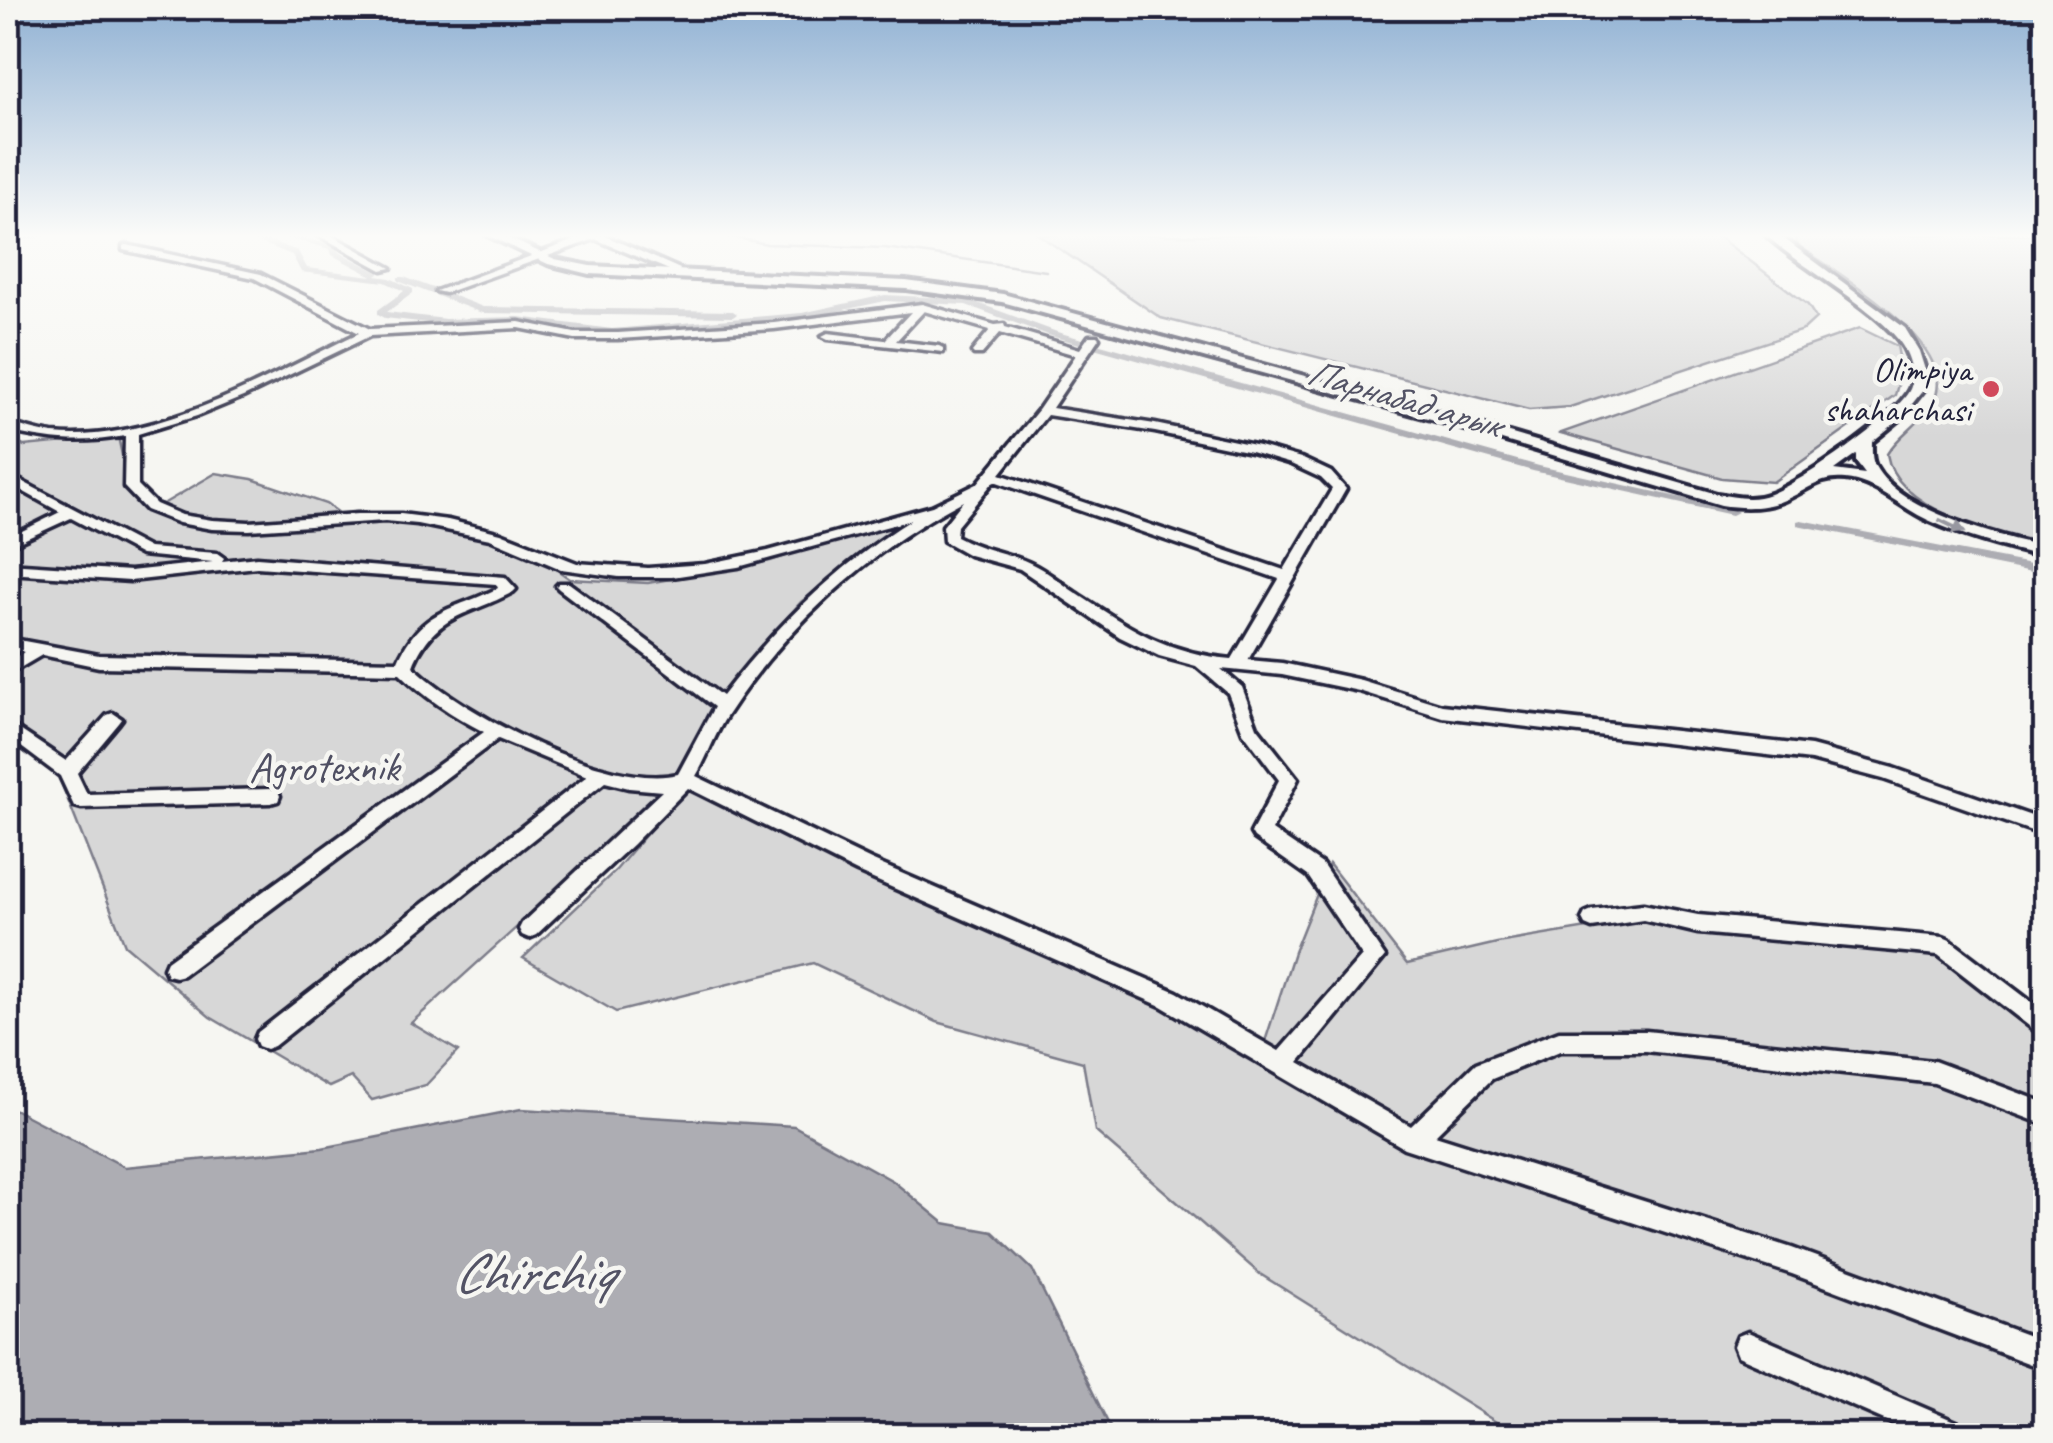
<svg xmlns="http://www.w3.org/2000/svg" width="2053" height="1443" font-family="Caveat,sans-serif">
<rect width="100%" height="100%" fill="#f6f6f2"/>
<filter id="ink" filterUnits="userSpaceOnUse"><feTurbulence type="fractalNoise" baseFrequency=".01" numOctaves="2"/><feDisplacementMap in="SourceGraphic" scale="20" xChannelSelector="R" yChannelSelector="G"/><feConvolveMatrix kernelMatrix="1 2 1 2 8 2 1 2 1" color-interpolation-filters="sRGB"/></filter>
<g filter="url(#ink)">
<g fill="#d7d7d7" stroke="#7c7c89" stroke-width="2.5">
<path d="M1039,235h677l92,70 8,13 -13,12 -233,77 -41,3 -368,-92z"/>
<path d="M1795,235h250v309c-47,-9 -149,-33 -158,-90 12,-20 34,-31 46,-52 31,-56 -97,-129 -135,-157z"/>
<path d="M1860,328l37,18 5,25 -7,24 -122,87 -51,-4 -161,-45z"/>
<path d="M118,437l13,59 32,8 53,-31 36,6 74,25 23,17 42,-1 53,7 54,14 45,19 27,19 78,4 122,-22 124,-40 9,5 -102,76 -76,87 -4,20 -57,85 -253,229 47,28 -32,34 -54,15 -21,-23 -22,10 -119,-70 -85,-72 -74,-188 -43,-21v-298l16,8z"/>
<path d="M686,787l575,267 33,-102 35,-88 78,100 90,-21 169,-28 276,35 103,83v402h-528l-257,-161 -165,-143 -12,-69 -146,-40 -124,-59 -197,49 -93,-54 93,-88z"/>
</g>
<path fill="#adadb3" stroke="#757583" stroke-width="2.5" d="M8,1106l117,61 197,-19 199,-39 273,17 99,55 51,42 49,9 39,37 82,166h-1106z"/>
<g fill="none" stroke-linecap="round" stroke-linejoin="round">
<path stroke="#757583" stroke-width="2.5" d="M722,235l45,9 118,4 161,23"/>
<g fill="#adadb3" fill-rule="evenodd">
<path d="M31,235h17l-40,9v-4z"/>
<path d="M241,235h12l45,16 9,17 65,8 -40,-21 -2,-6 -54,-14h15l46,11 2,6 39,20 1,2 -3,2 14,2 23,11v4l-26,19 58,7 73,-2 94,12 190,-16 83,-18 82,4 90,33 482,134 193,43 6,3 -6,3 -199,-44 -482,-135 -85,-31 -81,-4 -83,18 -190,16 -94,-12 -73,2 -60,-7 -7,-4v-4l26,-19 -19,-9 -84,-10 -9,-17z"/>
<path d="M398,277h6l79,30 250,4 4,3 -4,3 -251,-4 -84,-32z"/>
<path d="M1801,520l245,47v8l-249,-50v-4z"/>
</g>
<g stroke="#22223b" stroke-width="7">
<g id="minor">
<path d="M318,235h13l60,33 -9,2z"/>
<path d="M588,235h15l77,34 -3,6h-8v-5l-74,-31 -150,54 -9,-2z"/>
<path d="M127,245l134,29 109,55 149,-7 56,11h43l156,-10 148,-19 73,21 9,-1 1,3 75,22 9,-13h8l2,2 -47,70 103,16 104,22 42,12 30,14 15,17 -98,171 34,3 79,17 81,25 369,41 82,22 153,53v15l-163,-57 -72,-19 -369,-43 -83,-26 -77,-16 -61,-6 21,18 15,40 41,52 -26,51 50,34 63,93 -86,105 112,64 65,-63 83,-32h87l288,30 112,42v22l-112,-42 -288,-32h-86l-68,28 -57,56 357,113 254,94v28l-254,-96 -388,-126 -243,-142 -304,-134 -169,-84 -55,56 -97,91 -7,3 -7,-3 -3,-6 3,-6 140,-132 -33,-3 -24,-6 -331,264 -8,3 -8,-3 -3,-7 3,-7 329,-256 -89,-37 -315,236 -8,2 -8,-2 -3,-7 3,-7 317,-229c-31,-16 -60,-35 -84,-59l-301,-6 -57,-12 -34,20v-13l16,-10 -16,-4v-10l91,17 299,6c25,-54 53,-49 100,-73l-2,-4 -239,-17 -127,14 -122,-8v-10l122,8 83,-9 -72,-7 -70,-37 -63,29v-9l52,-26 -52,-29v-9l141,74 68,5 7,5 -2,3 35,-4 248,20 11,12 -3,3c-46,25 -77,20 -100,74 50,48 196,125 265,108l36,-67 -155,-118 -3,-3 3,-3h10l153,113c52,-68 116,-131 189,-176l-173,47 -66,10h-53l-58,-8 -71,-30 -73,-15 -32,-3 -136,9 -37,-1 -33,-6 -33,-13 -22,-23 1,-51c-43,8 -75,5 -117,-5v-8c14,3 30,9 45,11 104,10 215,-58 306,-101l-105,-55 -131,-28v-4zM924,311l66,19 -18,22 2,2h8l18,-21 76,22 -37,54 -62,75 -45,22 -164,45 -63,13 -57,4 -71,-5 -76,-30 -53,-13 -47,-6h-44l-108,8 -37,-2 -30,-5 -26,-11 -18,-18v-52l59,-18 46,-19 127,-61 149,-8 56,11h43l156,-10 137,-17 -26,28 -57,-7 -6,3 6,3 115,13v-4l-4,-2 -43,-5zM1047,415l108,17 96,20 40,12 30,14 11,11 -48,81 -284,-96zM994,481l285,98 -47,80c-67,-6 -102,-31 -156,-66 -15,-10 -30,-23 -46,-30 -26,-12 -46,-12 -74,-27l1,-10zM963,501l-20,25 1,15 25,14 51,14 100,68 39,19 37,10 32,27 15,39 36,48 -28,53 3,5 54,38 54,80 -83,95 -102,-59 -306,-132 -175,-84c12,-20 19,-43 32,-62 57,-87 143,-165 235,-213z"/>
<path d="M113,713l9,6 -3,4 -42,50 10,21 184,-5 7,2 2,5 -2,5 -7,2 -190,5 -7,-2 -14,-30 -52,-39v-15l58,39 41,-46z"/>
<path d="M1643,904l55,11 245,22 7,3 96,73v23l-8,-3 -100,-78 -240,-22 -55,-13 -51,8 -7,-3 -3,-6 3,-6 7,-3z"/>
<path d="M1748,1332l218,94 4,10h-49l-183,-80 -4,-10 4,-10z"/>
</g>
</g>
<g stroke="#22223b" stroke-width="8">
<path id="major" d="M487,235h15l53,24 35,7 316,15 97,13 438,119 276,81c17,3 36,7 53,0 30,-11 127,-77 140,-105 5,-11 1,-26 -4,-37 -16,-37 -107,-85 -140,-117h13l126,93 14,23 7,22 -2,16 -24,30 -28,23c0,9 -1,16 3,24 24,45 123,70 171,81v10c-41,-9 -81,-20 -118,-37 -28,-13 -52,-38 -83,-41 -26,-3 -40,13 -63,22 -20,8 -41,7 -61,4l-290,-86 -429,-117 -96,-13 -316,-15 -42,-10zM1856,454v8l9,12 -31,-4z"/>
</g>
<use href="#minor" fill="#f6f6f2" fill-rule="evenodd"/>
<use href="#major" fill="#f6f6f2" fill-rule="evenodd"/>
</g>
<defs><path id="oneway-solid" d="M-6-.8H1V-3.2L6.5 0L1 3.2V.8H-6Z" transform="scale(2.5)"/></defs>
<use fill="#9797a0" href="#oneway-solid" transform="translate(1952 526) rotate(26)"/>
</g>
<linearGradient id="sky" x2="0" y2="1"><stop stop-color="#90b1d3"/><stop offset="0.54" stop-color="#fbfbf9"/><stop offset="1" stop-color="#fbfbf9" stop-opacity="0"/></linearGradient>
<rect width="2053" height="437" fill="url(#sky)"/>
<circle fill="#d1495b" stroke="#f6f6f2" stroke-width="4" cx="1991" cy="389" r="10"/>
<g text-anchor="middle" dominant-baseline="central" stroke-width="9" stroke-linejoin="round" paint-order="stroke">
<g font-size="35" fill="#22223b" stroke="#f6f6f2" text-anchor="end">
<text x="1971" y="369">Olimpiya<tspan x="1971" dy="40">shaharchasi</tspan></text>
</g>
<g font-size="38" font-style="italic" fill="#535365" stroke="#f6f6f2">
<text transform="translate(1404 398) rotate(16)">Парнабад арык</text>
</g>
<g font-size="42" fill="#4f4f62" stroke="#f6f6f2">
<text x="324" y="767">Agrotexnik</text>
</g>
<g font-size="55" font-style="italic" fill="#535365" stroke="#f6f6f2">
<text x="533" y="1273">Chirchiq</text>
</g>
</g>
<rect width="2053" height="1443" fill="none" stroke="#f6f6f2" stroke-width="40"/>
<rect x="20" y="20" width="2013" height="1403" fill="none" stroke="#22223b" stroke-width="4" filter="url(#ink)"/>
</svg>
